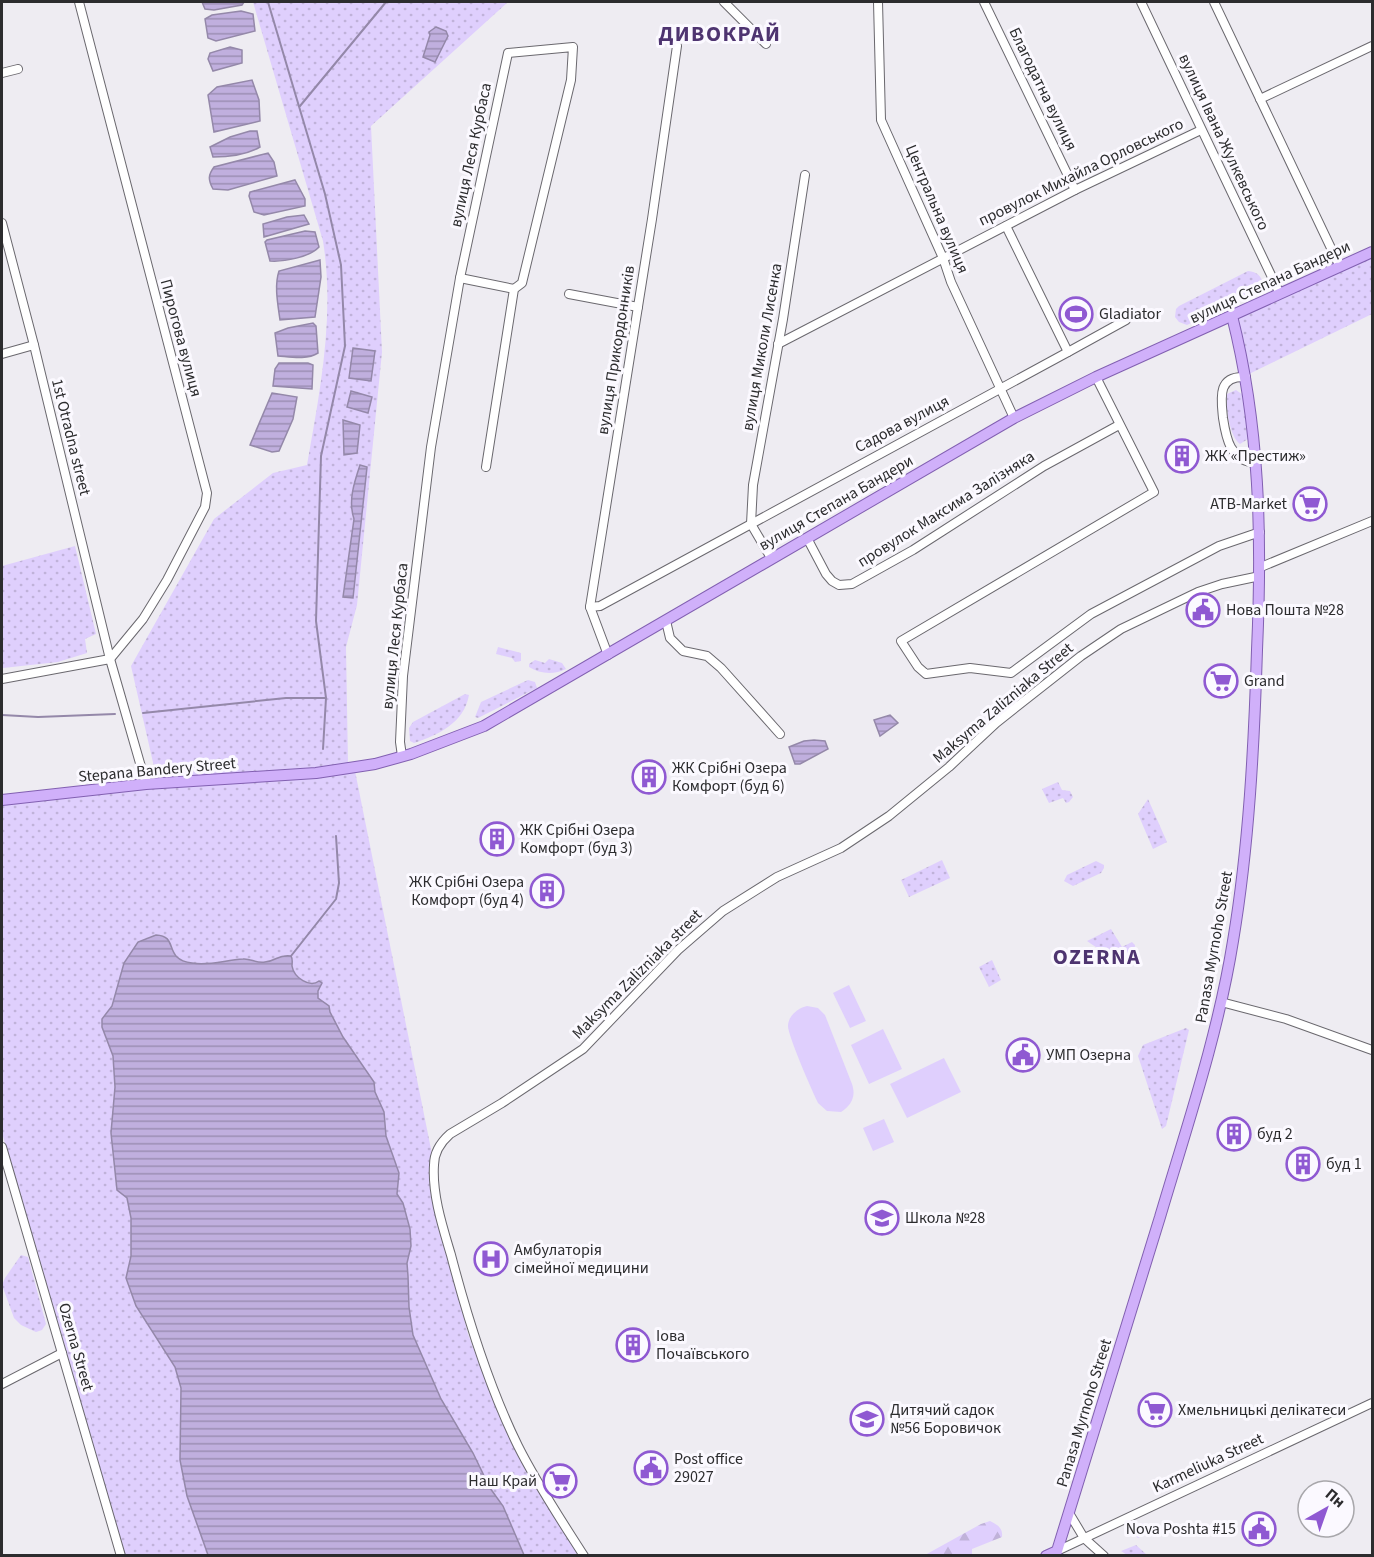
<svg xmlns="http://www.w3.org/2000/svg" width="1374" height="1557" font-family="'Source Sans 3',sans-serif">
<defs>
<pattern id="grass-dots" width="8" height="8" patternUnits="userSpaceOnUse" patternTransform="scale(1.5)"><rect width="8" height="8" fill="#dfcffd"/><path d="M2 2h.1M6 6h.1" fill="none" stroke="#c0b2d9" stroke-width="1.8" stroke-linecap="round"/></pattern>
<pattern id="forest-firs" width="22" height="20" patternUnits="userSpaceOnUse" patternTransform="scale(1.5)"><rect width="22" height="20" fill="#dfcffd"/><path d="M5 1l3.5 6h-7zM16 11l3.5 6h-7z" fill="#c0b2d9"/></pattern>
<pattern id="water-rules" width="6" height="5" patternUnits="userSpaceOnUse" patternTransform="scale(1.5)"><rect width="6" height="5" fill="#c0afde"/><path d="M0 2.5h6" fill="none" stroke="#9c8fb4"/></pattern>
</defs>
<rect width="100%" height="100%" fill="#eeecf2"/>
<g fill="url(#grass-dots)">
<path d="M253,2h255l-137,124 11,226 -25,253 -11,42 2,117 -33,5 -158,11 -26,-114 83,-147 59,-46 34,-8c13,-74 28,-149 16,-224z"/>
<path d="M1372,255v59l-123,60 -13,-55z"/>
<path d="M1248,271c9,1 14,5 15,14l-4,5 -72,35 -8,-3 -4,-5 1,-8 3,-3z"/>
<path d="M1236,390l7,5 6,39 -1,5 -8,5c-10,-6 -15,-38 -13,-50z"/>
<path d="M75,546l21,88 -11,5 2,14 -29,9 -55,6 -1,-102z"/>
<path d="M498,647l23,6v8l-6,1 -3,-4 -16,-4z"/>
<path d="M549,659l13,4 4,6c-12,6 -26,5 -37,-2v-3l6,-4 10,3z"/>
<path d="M528,680l7,2 2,6 -59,30 -3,-1 6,-15z"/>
<path d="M465,694l4,1c-5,28 -31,40 -55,48l-4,-2 -1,-13 4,-6z"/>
<path d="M355,771l77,383 -2,11 1,13 6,35 31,121 16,42 95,179h-454l-123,-422v-329l144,-16z"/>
<path d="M1058,782l4,8 8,1 3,6 -4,5 -3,1 -3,-5 -14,5 -7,-14z"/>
<path d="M1148,799l19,43 -14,7 -15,-35z"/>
<path d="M942,860l8,18 -41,19 -8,-17z"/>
<path d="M1096,861l8,4v3l-3,5 -28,13 -9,-5 3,-6z"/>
<path d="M1111,929l11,18 10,-5 3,3 -1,13 -4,3c-15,-3 -31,-11 -43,-20z"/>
<path d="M992,960l9,20 -12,7 -10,-20z"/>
<path d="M1186,1028l3,2 -23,96 -4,3 -24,-73 5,-11z"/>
<path d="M21,1255l7,2 18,67 -4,6 -6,2 -15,-7 -7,-7 -12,-33 3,-7z"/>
<path d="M1143,1523l6,9 -11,6 -9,-8z"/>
<path d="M1136,1545l11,10h-20l-6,-4z"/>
</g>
<path fill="url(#forest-firs)" d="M990,1521c8,4 13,7 12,16l-30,12v6h-47l56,-31z"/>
<g fill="#dfcffd">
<path d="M849,985l17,36 -16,7 -17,-35z"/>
<path d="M807,1006l11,2 7,7 27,69c4,12 0,21 -11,28l-14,-1 -9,-8c-6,-12 -30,-67 -30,-77 0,-10 10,-18 19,-20z"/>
<path d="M883,1029l19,40 -33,15 -18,-39z"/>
<path d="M944,1058l17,34 -54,26 -17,-34z"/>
<path d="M884,1119l10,23 -21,9 -10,-23z"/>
</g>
<g fill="url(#water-rules)" stroke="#9488a9" stroke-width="1.5">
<path d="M202,2h42l-2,3 -28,5 -9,-1z"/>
<path d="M241,11l12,3 2,17 -39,10 -8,-3 -3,-19 7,-4z"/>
<path d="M436,27l10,4 2,5 -13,26 -12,-5 7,-22 -1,-3z"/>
<path d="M230,47l12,3v13l-29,8 -5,-12 2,-6z"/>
<path d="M252,80l7,20 1,21 -46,11 -6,-37 9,-8z"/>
<path d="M250,131h7l3,16c-14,8 -31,10 -47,10l-3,-10 20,-10z"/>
<path d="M268,153l6,9 3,14 -49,14 -15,-1c-5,-9 -5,-14 1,-22z"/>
<path d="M295,180l10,19v7l-41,9 -10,-3 -5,-16 1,-4z"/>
<path d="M304,215l5,9 -45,13 -1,-13 24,-7z"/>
<path d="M305,231l10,1 4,15c-9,10 -35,15 -49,14l-5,-19 2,-2z"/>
<path d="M320,260l1,17 -6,40 -35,3c-2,-15 -6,-34 -1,-49z"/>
<path d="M313,323l3,3 2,27c-11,7 -27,4 -40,3l-3,-23 13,-5z"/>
<path d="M353,348l22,3 -4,30 -22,-3z"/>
<path d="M279,363h29l5,2 -1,24 -39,-3 2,-17z"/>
<path d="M351,391l21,6 -4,16 -21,-6z"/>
<path d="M272,393l25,4 -4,22 -14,32 -7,1 -22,-7z"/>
<path d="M343,420l17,5 -3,28 -13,2z"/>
<path d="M360,465l7,2 -14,131 -10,-1 11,-78c-6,-18 0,-36 6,-54z"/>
<path d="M890,715l8,8 -18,13 -6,-16z"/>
<path d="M814,740l11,1 3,8 -28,15h-5l-6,-17 15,-6z"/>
<path d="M156,935c24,1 6,24 36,28 18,3 33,-3 51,-4 7,-1 14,5 22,3 12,-1 13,-8 26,-6 2,3 1,7 1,10 2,12 18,22 27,15l3,2 -4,8v7l11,8 1,6 13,25 31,45 1,10 9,20 2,24 13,37 -2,21 6,9 7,26 1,17 -4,17 1,13 1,31 4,28 28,64 32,54 17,35 13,18 21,49h-316l-21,-59 -7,-36 1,-72 -6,-21 -39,-61 -10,-28 5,-22v-38l-4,-20 -10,-8 -6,-57 4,-46 -2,-31 -11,-29v-8l10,-13 12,-43 14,-21z"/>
</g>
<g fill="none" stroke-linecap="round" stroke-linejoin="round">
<g stroke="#9488a9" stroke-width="2">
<path d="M268,2l57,192 16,71 4,81 -24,110 -5,165 10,77 -3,51"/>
<path d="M300,106l86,-104"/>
<path d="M143,713l143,-15h39"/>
<path d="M2,715l36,2 77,-3"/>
<path d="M291,956l45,-57 3,-16 -3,-47"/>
</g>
<g stroke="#6a686e" stroke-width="10">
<g id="minor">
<path d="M79,2l128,491 -2,14 -38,73 -24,39 -33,40"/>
<path d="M724,2l42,42"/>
<path d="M878,2l3,118 62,138 8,24 63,136"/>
<path d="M984,2l91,188"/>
<path d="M1141,2l139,292"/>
<path d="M1214,2l126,265"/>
<path d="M2,73l16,-4"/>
<path d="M1260,99l112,-53"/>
<path d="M2,223l32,122 76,314 36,125"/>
<path d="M1006,226l62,126"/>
<path d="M460,278l54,11"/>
<path d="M569,294l69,13"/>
<path d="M778,344l297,-154 126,-60"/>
<path d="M2,354l32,-9"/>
<path d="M1096,377l58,115 -253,149 17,26 8,7 44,-6 41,5 80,-59 128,-68 41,-14"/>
<path d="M1246,377c-29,-2 -25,21 -23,41 3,20 7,43 33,45"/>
<path d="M751,524l2,-39 30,-166 22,-144"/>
<path d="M751,524l20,34"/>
<path d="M807,538l19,36 6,7 7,4 13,-1 61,-34 131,-84 75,-41"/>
<path d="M1261,567l111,-46"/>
<path d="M590,607l10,-1 468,-254 58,-32"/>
<path d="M666,621l4,17 13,13 24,5 14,12 59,66"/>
<path d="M608,655l-18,-48 62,-388 25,-173"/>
<path d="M2,679l108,-20"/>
<path d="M402,756l-2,-14 3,-66 28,-229 29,-169 48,-225 65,-6 -2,33 -49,203 -8,6 -28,178"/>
<path d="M1221,1002l65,17 86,31"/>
<path d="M2,1147l119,409"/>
<path d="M2,1384l60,-31"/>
<path d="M1069,1513l15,25 20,18"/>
<path d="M1057,1551l315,-148"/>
<path d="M584,1556c-23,-36 -47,-72 -66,-110 -30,-61 -50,-126 -67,-191 -8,-27 -19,-60 -17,-90 0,-12 7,-23 16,-31l52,-31 81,-54 95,-99 45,-39 54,-34 64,-29 48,-32 60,-49 47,-44 85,-67 40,-27 77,-37 24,-8 38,-8"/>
</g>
</g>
<g stroke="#8260b1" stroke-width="12">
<g id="major">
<path d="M2,800l144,-16 170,-11 59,-9 36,-10 73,-28 530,-308 82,-41 276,-125"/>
<path d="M1046,1556l11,-5c35,-112 69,-223 103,-334 27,-91 58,-182 73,-276 16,-96 21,-194 24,-291 5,-113 3,-224 -25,-334"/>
</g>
</g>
<use href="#minor" stroke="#fff" stroke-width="8"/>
<use href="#major" stroke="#d0b0fa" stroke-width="10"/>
</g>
<defs>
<g id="stadium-ring" transform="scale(1.725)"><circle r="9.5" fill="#fbf9ff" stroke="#8f59d2" stroke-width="1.5"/><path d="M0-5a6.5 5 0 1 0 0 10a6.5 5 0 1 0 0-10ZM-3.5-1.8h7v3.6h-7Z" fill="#8f59d2"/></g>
<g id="building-ring" transform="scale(1.725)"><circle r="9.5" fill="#fbf9ff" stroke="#8f59d2" stroke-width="1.5"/><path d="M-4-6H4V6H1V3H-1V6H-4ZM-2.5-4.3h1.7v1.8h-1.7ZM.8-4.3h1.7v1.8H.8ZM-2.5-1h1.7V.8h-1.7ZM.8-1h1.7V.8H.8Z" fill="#8f59d2"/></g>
<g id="supermarket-ring" transform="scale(1.725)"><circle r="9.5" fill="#fbf9ff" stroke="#8f59d2" stroke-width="1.5"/><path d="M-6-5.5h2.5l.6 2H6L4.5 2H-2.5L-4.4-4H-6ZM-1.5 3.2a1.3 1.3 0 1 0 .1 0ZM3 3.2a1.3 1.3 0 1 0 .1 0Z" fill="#8f59d2"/></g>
<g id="civic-ring" transform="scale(1.725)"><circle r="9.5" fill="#fbf9ff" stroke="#8f59d2" stroke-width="1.5"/><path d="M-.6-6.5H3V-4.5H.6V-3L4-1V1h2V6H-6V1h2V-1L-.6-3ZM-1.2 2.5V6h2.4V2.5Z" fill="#8f59d2"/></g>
<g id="school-ring" transform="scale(1.725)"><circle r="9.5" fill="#fbf9ff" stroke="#8f59d2" stroke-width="1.5"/><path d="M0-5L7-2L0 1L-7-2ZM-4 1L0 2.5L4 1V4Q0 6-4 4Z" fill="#8f59d2"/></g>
<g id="hospital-ring" transform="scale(1.725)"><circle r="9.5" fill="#fbf9ff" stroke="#8f59d2" stroke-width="1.5"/><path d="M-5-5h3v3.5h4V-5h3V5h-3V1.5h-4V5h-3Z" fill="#8f59d2"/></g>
</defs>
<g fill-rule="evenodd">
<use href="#stadium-ring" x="1076" y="314"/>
<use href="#building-ring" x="1182" y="456"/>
<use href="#supermarket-ring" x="1310" y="504"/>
<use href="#civic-ring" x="1203" y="610"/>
<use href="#supermarket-ring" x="1221" y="681"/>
<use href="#building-ring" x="649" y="777"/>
<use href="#building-ring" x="497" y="839"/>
<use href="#building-ring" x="547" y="891"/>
<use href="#civic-ring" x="1023" y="1055"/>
<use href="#building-ring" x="1234" y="1134"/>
<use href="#building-ring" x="1303" y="1164"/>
<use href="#school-ring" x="882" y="1218"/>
<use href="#hospital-ring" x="491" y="1259"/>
<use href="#building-ring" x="633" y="1345"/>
<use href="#supermarket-ring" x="1155" y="1410"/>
<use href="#school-ring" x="867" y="1419"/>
<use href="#civic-ring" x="651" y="1468"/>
<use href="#supermarket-ring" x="560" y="1481"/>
<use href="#civic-ring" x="1259" y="1529"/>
</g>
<g text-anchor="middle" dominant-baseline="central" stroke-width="6" stroke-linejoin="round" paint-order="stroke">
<g font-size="16" fill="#2c2c2e" stroke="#fbf9ff">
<text transform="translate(1043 89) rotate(64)">Благодатна вулиця</text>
<text transform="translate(1224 142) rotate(65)">вулиця Івана Жулкевського</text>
<text transform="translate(471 155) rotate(-78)">вулиця Леся Курбаса</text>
<text transform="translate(1081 172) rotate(-26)">провулок Михайла Орловського</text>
<text transform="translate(937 209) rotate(67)">Центральна вулиця</text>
<text transform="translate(1270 282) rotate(-25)">вулиця Степана Бандери</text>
<text transform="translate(181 338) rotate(75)">Пирогова вулиця</text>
<text transform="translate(762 347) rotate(-80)">вулиця Миколи Лисенка</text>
<text transform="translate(616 350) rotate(-81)">вулиця Прикордонників</text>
<text transform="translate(902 424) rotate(-28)">Садова вулиця</text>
<text transform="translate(71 437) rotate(76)">1st Otradna street</text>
<text transform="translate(836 503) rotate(-30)">вулиця Степана Бандери</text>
<text transform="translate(946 509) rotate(-32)">провулок Максима Залізняка</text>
<text transform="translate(395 636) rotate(-84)">вулиця Леся Курбаса</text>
<text transform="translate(1003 703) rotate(-40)">Maksyma Zalizniaka Street</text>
<text transform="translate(157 770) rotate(-5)">Stepana Bandery Street</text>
<text transform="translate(1214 947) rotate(-80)">Panasa Myrnoho Street</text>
<text transform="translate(637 974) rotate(-45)">Maksyma Zalizniaka street</text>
<text transform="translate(76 1347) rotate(74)">Ozerna Street</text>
<text transform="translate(1084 1413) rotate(-73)">Panasa Myrnoho Street</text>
<text transform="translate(1208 1463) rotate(-25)">Karmeliuka Street</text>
</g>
<g font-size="16" fill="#2c2c2e" stroke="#fbf9ff" text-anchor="start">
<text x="1099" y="314">Gladiator</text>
<text x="1205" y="456">ЖК «Престиж»</text>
<text x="1287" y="504" text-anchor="end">ATB-Market</text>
<text x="1226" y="610">Нова Пошта №28</text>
<text x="1244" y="681">Grand</text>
<text x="672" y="768">ЖК Срібні Озера<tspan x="672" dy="18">Комфорт (буд 6)</tspan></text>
<text x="520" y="830">ЖК Срібні Озера<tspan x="520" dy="18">Комфорт (буд 3)</tspan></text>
<text x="524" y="882" text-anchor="end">ЖК Срібні Озера<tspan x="524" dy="18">Комфорт (буд 4)</tspan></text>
<text x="1046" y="1055">УМП Озерна</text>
<text x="1257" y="1134">буд 2</text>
<text x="1326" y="1164">буд 1</text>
<text x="905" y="1218">Школа №28</text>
<text x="514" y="1250">Амбулаторія<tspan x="514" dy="18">сімейної медицини</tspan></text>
<text x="656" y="1336">Іова<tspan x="656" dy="18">Почаївського</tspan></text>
<text x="890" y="1410">Дитячий садок<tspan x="890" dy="18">№56 Боровичок</tspan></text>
<text x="1178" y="1410">Хмельницькі делікатеси</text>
<text x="674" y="1459">Post office<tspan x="674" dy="18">29027</tspan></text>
<text x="537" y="1481" text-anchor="end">Наш Край</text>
<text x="1236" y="1529" text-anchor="end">Nova Poshta #15</text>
</g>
<g font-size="22" font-weight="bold" letter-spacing="1.5" fill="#4e3470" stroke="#fbf9ff">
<text x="720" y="34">ДИВОКРАЙ</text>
<text x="1097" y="957">OZERNA</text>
</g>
</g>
<rect width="1374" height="1557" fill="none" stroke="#2c2c2e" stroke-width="6"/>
<g transform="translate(1326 1509) rotate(40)"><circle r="28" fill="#fbf9ff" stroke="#a8a7ab" stroke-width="1.5"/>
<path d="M0-4.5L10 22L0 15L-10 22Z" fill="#8f59d2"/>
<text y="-9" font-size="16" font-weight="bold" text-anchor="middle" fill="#2c2c2e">Пн</text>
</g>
</svg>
